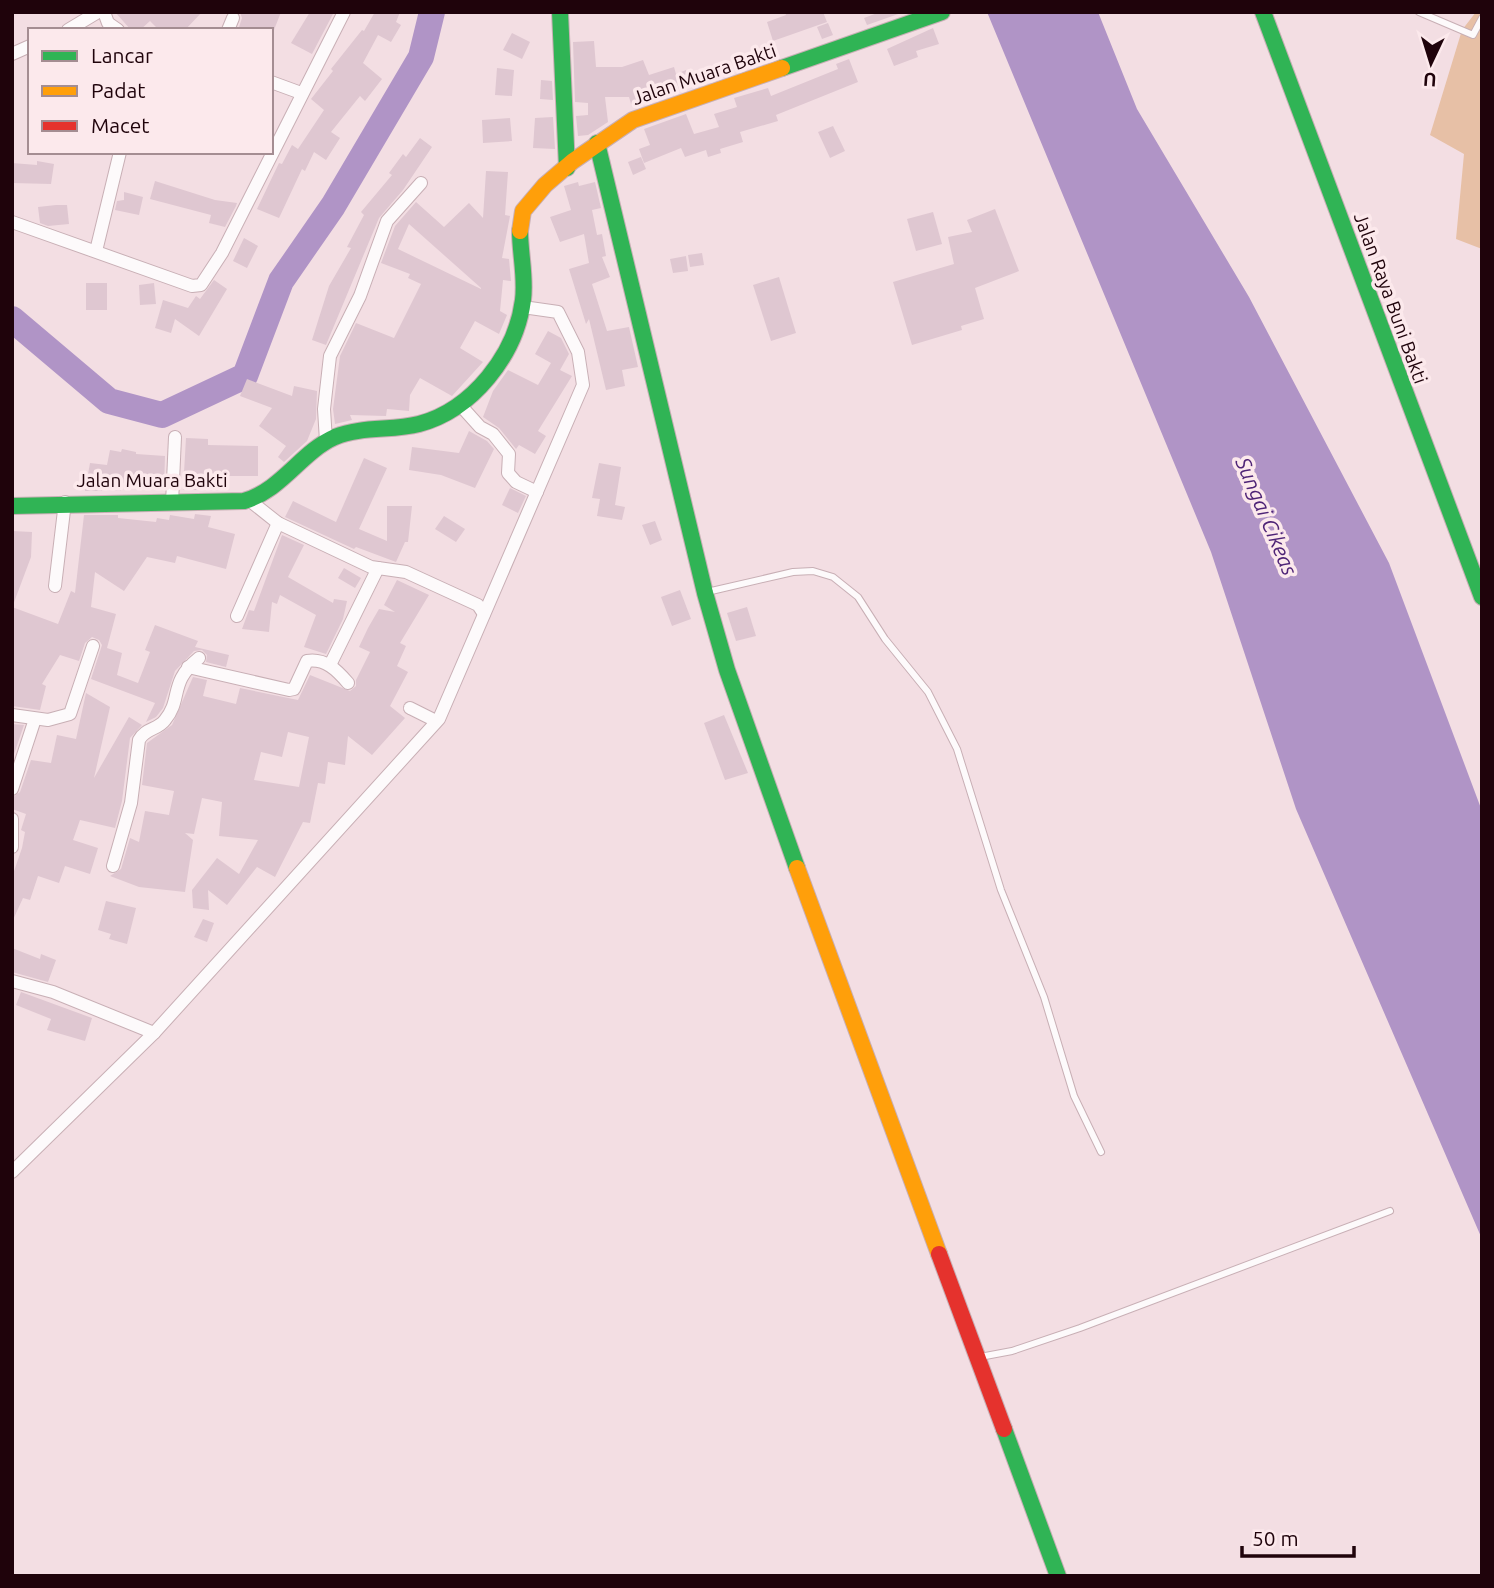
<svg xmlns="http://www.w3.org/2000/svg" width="1494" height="1588" font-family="Ubuntu,sans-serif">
<rect width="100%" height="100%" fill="#f3dee3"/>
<path fill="#e7c0a6" d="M1476,12h6v237l-26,-10 8,-85 -34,-19 32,-105z"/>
<path fill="#b094c6" d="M987,12h111l39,97 112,188 140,266 93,248v428l-186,-430 -85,-257z"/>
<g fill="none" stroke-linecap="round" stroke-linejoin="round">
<path stroke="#b094c6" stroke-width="26" d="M12,319l97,82 53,14 83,-39 36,-95 52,-75 88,-149 11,-45"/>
</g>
<g fill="#dfc7d1" fill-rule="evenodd">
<path d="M115,12h87l-17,18h-26l-9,-9 -10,9h-9z"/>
<path d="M240,12h41l-7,18h-36l4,-12z"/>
<path d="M310,12h24l-22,42 -21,-11z"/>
<path d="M375,12h25l-4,10 5,3 -10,17 -13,-7 -15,28 19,16 -17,22 -5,-5 -29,36 9,6 -14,22 -12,-8 -9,19 -3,-2 -23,49 -22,-9 22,-46 3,1 10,-19 6,4 26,-39 -13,-11 22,-28 -2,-2 31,-39 2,1z"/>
<path d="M785,12h38l4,10 -54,19 -6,-19 19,-7z"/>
<path d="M880,12h24l-37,13 -3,-7z"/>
<path d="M828,23l5,12 -11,4 -5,-12z"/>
<path d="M933,28l6,16 -23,7 2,6 -24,9 -7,-17z"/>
<path d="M512,33l18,9 -8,17 -19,-9z"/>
<path d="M594,41l2,26h26l21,-7 6,15 25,-8 2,7 10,-4 6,16 -60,21 -3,-10h-24l3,25 -20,13 -10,1 -2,-20 12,-1v-12l-13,-1 -2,-60z"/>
<path d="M849,59l9,23 -82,33 2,6 -38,11 3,10 -23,7 1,4 -13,4 -2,-7 -21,7 -4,-9 -37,15 -5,-14 11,-4 -6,-16 42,-15 8,20 25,-7 -5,-13 23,-7 -3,-9 34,-10 3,8 67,-27 -2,-5z"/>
<path d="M497,68l17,2 -2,26 -17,-1z"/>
<path d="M541,80l11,1 1,19 -13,-1z"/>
<path d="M553,117l2,32 -22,-1 2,-30z"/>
<path d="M510,118l2,23 -29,2 -1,-23z"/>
<path d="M833,126l12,25 -15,7 -12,-26z"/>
<path d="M420,138l12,9 -29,43 -24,28 -53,127 -14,-5 17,-54 22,-38 -4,-1 17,-32 -3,-3 31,-37 -3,-2 14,-19 3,3z"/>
<path d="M641,157l5,12 -13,6 -5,-13z"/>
<path d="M37,161l17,3 -3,20 -39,-1v-20l25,2z"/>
<path d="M486,171l22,1 -3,43 5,1 -8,42 7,1 2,22 -8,-1 -3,31 7,4 -8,19 -24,-13 -15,27 23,14 -31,34 -32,-18 -10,17 -1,16 -22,-2 -1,7 -36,-1 2,5 -17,4 -2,-15 7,-53 16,-33 38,15 27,-54 -13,-6 2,-4 -29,-11 14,-37 21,-24 28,25 25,-24 14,15zM409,224l72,64v1l-83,-40z"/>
<path d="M155,181l60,19 22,3 -1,3 -11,21 -16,-4 2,-8 -61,-16z"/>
<path d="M578,182l1,4 16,-4 6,26 -9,2 5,25 5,-1 4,22 -4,1 8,20 -18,7 15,47 22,-4 9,40 -16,3 3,16 -19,4 -17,-71 -3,5 -17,-55 20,-6 -5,-29 -24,8 -10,-25 21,-7 -7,-24z"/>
<path d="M124,192l19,5 -4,18 -24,-5 2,-9 7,-1z"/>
<path d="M56,205h11l2,19 -21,2 -8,-3 -2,-16z"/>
<path d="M995,209l24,62 -44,17 9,31 -23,7 1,4 -50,15 -19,-63 61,-18 -6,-27 24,-5 -5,-12z"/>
<path d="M933,212l9,32 -26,7 -9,-32z"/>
<path d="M244,238l14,8 -11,22 -14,-7z"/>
<path d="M702,253l2,12 -14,2 -2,-12z"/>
<path d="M686,256l2,15 -15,2 -3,-14z"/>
<path d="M779,277l17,56 -25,8 -18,-56z"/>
<path d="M214,280l13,9 -28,47 -24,-17 -4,14 -16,-5 8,-28 25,8 8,-12 4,3z"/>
<rect x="86" y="283" width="21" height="27"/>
<path d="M154,283l2,21 -16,1 -1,-20z"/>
<path d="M548,331l13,7 8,16 -9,16 12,6 -34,55 8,5 -11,18 -16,-9 -3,4 -17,-21 -16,-11 10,-26 15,-21 30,15 13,-22 -16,-9z"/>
<path d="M247,379l45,17 2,-10 23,5 -1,28 -9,22 -23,21 -6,-5 8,-11 -27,-20 13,-18 -32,-12z"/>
<path d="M469,431l18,10 7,8 -19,39 -34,-13 -32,-5 3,-23 47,6z"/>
<path d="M186,438l22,1v6l50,1v30h-51l-1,14h-23z"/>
<path d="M122,449l14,3v2l29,2 -1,32 -42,-5 -1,8 -19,-3v3h-17l5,-28 17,2 3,-15 11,2z"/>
<path d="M364,458l23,10 -28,61 28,12v-35h25l-4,36h-3l-9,20 -40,-15 -2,2 -69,-32 8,-16 43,21z"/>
<path d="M599,463l22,4 -6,38 10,2 -3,13 -25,-4 3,-17 -8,-1z"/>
<path d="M510,488l16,8 -8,17 -16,-8z"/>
<path d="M195,514l16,2 -3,11 27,7 -9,35 -49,-13 -2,7 -28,-6 -23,34 -29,-19 -4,35 25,7 -9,34 15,5 -5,22 21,8 12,-31 -5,-2 10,-25 43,16 -3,6 34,8 -3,12 -20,-5 1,-7 -5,-5 -8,1 -19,20 -12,37 -7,9 -10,5 9,-19 -64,-24 11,-34 -3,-5 -7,-3 -7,6 -6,18 -19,-6 -18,29 4,2 -6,24 -28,-4v-99l46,17 13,-33 4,2 9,-78h34v3l38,4 1,-4 12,2 1,-5 24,4z"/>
<path d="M444,516l21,13 -9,13 -21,-13z"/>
<path d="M655,521l7,19 -12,5 -8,-20z"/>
<path d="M12,531l20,1 -1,25 -18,48z"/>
<path d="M282,535l22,10 -16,32 45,26 1,-4 13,2 -4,18 -17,35 -22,-7 12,-32 -36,-20 -3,9 -5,-2 -3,30 -27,-3 7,-19 5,1z"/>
<path d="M344,568l17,10 -6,10 -17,-10z"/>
<path d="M397,580l32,15 -29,48 6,3 -9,20 11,6 -18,34 15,12 -33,37 -24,-19 -3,29 -17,-3 -3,22 -7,-1 -8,40 -7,-1 -28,55 -18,-10 -30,38 -19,-15 1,20 -16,-2 -1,-18 25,-32 22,16 19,-34 -39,-4 3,-34 -20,-4 -8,36 -9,-1 8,7 -8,52 -46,-5 -29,-11 11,-7 9,-31 9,4 6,-31 24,4 5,-24 -32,-6 5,-42 25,-18 21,-48 14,3 -4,16 33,8 4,-16 58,12 12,-25 40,16 6,-5v-6l14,-28 -11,-5 9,-19 11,-19 16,3 -11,-7zM288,732l21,5 -10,50 -45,-7 7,-28 21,5z"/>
<path d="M680,590l11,29 -19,7 -11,-29z"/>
<path d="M747,607l9,29 -20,5 -9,-28z"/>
<path d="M86,693l24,14 -16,71 35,-61 13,8 -12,13 -8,63 -7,27 -35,-8 -7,20 25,8 -8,26 -25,-8 -6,17 -21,-7 -8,24 -7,-2 -11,24v-45l10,-29 3,-16 -4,-2 5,-16 -14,-5v-11l8,-6 11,-32 20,3 6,-28 19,4z"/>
<path d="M724,715l24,58 -23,7 -21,-57z"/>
<path d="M12,724l12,1 -12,35z"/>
<path d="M106,901l30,7 -9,36 -18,-5 2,-5 -13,-4z"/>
<path d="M203,919l11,4 -7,19 -13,-5z"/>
<path d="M12,948l28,11 1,-5 15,6 -8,22 -36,-10z"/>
<path d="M21,992l71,26 -7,23 -38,-11 4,-11 -35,-14z"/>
</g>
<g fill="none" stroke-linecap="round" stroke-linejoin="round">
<g stroke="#c8afb5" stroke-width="8">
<g id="lane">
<path d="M1419,12l54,23 9,-17"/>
<path d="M707,592l86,-20 20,-1 20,6 25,20 27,42 43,53 29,57 44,141 43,107 30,99 27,56"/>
<path d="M980,1357l32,-6 68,-23 310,-117"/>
</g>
</g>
<g stroke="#c8afb5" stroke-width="14">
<g id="street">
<path d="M104,12l4,11 10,7"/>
<path d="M68,30l30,-18"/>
<path d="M228,30l5,-12"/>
<path d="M12,54l18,-8"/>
<path d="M271,82l30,11"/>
<path d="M12,222l180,64 9,-1 21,-32 122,-241"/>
<path d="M96,251l24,-99"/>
<path d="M462,407l18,20 13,7 16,20 -1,19 8,9 21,10"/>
<path d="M326,441l-2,-32 6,-53 30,-60 27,-75 34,-38"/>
<path d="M249,500l29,23 93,44 35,5 72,33 6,9"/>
<path d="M172,503l3,-66"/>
<path d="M55,586l10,-84"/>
<path d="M237,616l41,-93"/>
<path d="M330,665l48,-97"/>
<path d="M188,667l101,23 5,-1 13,-28c18,-3 30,9 41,22"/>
<path d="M410,708l26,13"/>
<path d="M12,715l36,5 22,-6 23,-68"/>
<path d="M12,789l23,-70"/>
<path d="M12,819v28"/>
<path d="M113,866l18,-63 8,-63c6,-12 19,-10 26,-20 18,-22 3,-37 34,-62"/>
<path d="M12,981l41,11 101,41"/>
<path d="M12,1172l142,-139 285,-314 144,-334 -5,-33 -20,-40 -35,-5"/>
</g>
</g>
<g stroke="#c8afb5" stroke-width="18">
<g id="fast">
<path d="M560,12l7,156"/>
<path d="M1263,12l219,585"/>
<path d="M782,68l160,-56"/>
<path d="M597,143l108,450 22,77 70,198"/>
<path d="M12,506l232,-5c38,-11 57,-49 91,-64 27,-11 57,-6 84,-13 53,-14 97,-69 104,-124 3,-23 -3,-46 -3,-69"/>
<path d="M1004,1429l54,147"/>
</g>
</g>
<g stroke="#c8afb5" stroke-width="18">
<g id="slow">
<path d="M520,231l3,-20 22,-26 28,-24 60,-41 149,-52"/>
<path d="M797,868l142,386"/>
</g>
</g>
<g stroke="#c8afb5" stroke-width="18">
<path id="jam" d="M939,1254l65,175"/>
</g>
<use href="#lane" stroke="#fdfafb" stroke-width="6"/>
<use href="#street" stroke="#fdfafb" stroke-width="12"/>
<use href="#fast" stroke="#30b455" stroke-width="16"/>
<use href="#slow" stroke="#ff9f0a" stroke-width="16"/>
<use href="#jam" stroke="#e5322d" stroke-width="16"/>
</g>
<g text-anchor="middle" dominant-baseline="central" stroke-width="7" stroke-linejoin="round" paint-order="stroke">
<g font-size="19" fill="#1f030b" stroke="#fce9ec">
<text transform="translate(704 74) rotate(-19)">Jalan Muara Bakti</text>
<text transform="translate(1391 298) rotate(70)">Jalan Raya Buni Bakti</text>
<text x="152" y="480">Jalan Muara Bakti</text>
</g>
<g font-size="21" font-style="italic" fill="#4e2376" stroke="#fce9ec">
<text transform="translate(1267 516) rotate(67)">Sungai Cikeas</text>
</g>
</g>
<rect width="1494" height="1588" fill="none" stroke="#1f030b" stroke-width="28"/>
<rect x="28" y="28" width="245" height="126" fill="#fce9ec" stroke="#a48d92" stroke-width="2"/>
<rect x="42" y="51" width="35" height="10" fill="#30b455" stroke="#a48d92" stroke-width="2"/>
<text x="91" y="63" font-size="21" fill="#1f030b">Lancar</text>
<rect x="42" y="86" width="35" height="10" fill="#ff9f0a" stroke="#a48d92" stroke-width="2"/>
<text x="91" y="98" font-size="21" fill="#1f030b">Padat</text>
<rect x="42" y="121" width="35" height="10" fill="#e5322d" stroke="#a48d92" stroke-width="2"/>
<text x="91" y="133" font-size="21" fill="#1f030b">Macet</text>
<g transform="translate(1431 63) rotate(184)" stroke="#fce9ec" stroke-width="5" paint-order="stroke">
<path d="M0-5L12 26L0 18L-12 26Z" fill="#1f030b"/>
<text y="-10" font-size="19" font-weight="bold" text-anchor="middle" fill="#1f030b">U</text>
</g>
<path d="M1242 1546v10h112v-10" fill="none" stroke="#1f030b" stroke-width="3.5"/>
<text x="1252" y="1546" font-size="21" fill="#1f030b" stroke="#fce9ec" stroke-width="5" paint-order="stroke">50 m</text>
</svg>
